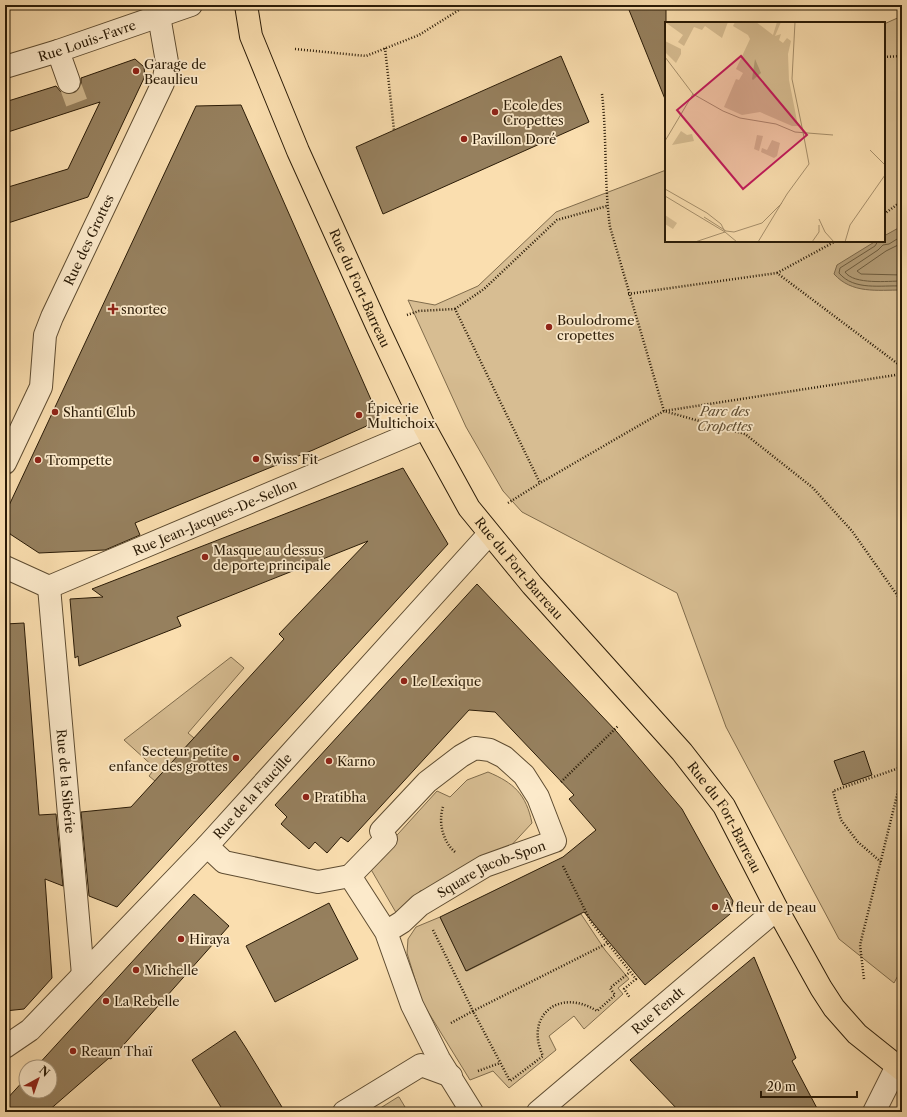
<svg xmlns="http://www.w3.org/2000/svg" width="907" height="1117" font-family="'Libre Caslon Text',serif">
<rect width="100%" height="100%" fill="#fadeaf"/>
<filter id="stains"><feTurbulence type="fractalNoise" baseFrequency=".005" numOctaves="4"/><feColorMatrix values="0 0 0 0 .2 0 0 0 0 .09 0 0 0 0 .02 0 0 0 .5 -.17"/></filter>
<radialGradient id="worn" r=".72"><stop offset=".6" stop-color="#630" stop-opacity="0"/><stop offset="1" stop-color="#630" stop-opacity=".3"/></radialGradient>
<g fill="#d7bd92" stroke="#806c4c">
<path d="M902,16v952l-8,15 -55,-44 -113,-212 -49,-134 -155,-81 -19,-21 -37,-64 -58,-127 27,5 43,-19 78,-74 110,-42v71h218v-217z"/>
<path d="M231,657l13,11 -56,65 6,5 -39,43 -6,-5 6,-8 -31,-28z"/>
<path d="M488,772c26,11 38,22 44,51l-50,54 -62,14 -22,25 -29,-50 68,-75 13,6 17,-17z"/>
<path d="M581,914l24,36 24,29 -11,9 5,6 -39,35 -10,-13 -25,20 7,14 -47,38 -16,-17 -23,9 -48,-78 -15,-49 1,-14 8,-12 24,-10 27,54z"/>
<path d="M399,1097l9,15h-34l24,-15z"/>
</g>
<path fill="#b39c76" stroke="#7c684a" d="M902,226v64c-25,0 -50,4 -68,-16l3,-9 39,-24h8v-5z"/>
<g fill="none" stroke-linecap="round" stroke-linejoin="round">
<g stroke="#6e5c3e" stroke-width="1">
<path d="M902,236l-13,8 -6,1 -5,5 -33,22c9,13 43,9 57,9"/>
<path d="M878,241l-3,5 -35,22 -1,5c15,18 42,12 63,13"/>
<path d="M902,243l-16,8 -29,20 4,3 41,1"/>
</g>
</g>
<g fill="#96805e" stroke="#2a1b07">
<path d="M627,5h39v94h-1z"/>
<path d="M561,56l28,66 -206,92 -27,-67z"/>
<path d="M135,59l9,8 1,9 -57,121 -83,27v-36l63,-19 32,-67 -95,31v-31l51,-16 5,6 5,2h7l6,-4 2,-6v-6z"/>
<path d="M241,105l139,315 -67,30 -178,73 5,12 -35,15 -66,3 -29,-19 -5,-13v-7l191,-408z"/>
<path d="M403,468l45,76 -331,363 -28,-11 -8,-84 50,-5 153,-168 -5,-5 89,-93 -191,76 4,9 -102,40 -1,-10 -3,2 -5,-59 33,-2 -11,-8z"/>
<path d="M477,584l140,148 65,77 51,92 -3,13 -85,71 -61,-73 -118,59 -26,-54 123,-60 33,-27 -27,-31 5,-4 -79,-83 -26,-2 -121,132 -7,-5 -14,16 -12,-11 -6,7 -28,-25 6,-7 -12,-12z"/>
<path d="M24,623l15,192 17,-1 7,72 -18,-7 7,99 -28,31 -19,2v-387z"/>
<path d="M864,751l8,24 -29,10 -9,-24z"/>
<path d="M194,894l35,32 -118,133 -2,-1 -62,54h-42v-11l21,-23v13h24v-24h-14z"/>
<path d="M329,903l29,56 -83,43 -29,-56z"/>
<path d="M754,957l42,101 -4,3 27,51h-139l-50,-52z"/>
<path d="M235,1031l11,17 39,64h-61l-32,-52z"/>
</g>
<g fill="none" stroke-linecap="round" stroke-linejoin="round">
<path stroke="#d0b78d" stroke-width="22" stroke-dasharray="22 11" stroke-linecap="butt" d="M69,82l10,27"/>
<g stroke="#5e4c31" stroke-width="24">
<g id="minor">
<path d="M58,51l11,31"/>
<path id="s1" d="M5,67l53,-16 133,-46"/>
<path id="s2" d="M5,463l36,-76 4,-52 7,-18 111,-234 4,-21 -8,-46"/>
<path id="s3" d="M5,567l44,20 376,-159"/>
<path id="s4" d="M49,587l34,388"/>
<path d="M207,846l17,16 94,20 32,-6"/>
<path id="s5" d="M386,932l16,-10 18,-17 65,-39 70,-25 -17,-44 -14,-22 -20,-18 -14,-7 -15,-2 -14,8 -34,26 -46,49 5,8 -36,37 36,56 26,73 27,54 33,53"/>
<path id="s6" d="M5,1047l25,-17 177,-184 282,-312"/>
<path d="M344,1112l77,-47 30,11"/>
<path id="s7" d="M538,1112l239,-203"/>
<path d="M874,1112l23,-46"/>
</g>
</g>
<g stroke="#2a1b07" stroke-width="24">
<g id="major">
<path id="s8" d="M246,5l5,31 47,115 80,177 47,100 44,80 63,77 150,167 42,54 53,103 44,79 13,20 23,26 45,36"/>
</g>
</g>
<g stroke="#2a1b07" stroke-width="2.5" stroke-dasharray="1 2" stroke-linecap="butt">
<path d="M385,48l9,82"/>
<path d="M295,49l71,7 53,-21 48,-30"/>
<path d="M884,57l18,-1"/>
<path d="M602,94c5,44 2,89 8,133l54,184 81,23 67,53 40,44 50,71"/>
<path d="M884,214l18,-13"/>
<path d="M777,273l59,-32"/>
<path d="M628,294l149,-21 125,94"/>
<path d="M455,309l29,-20 73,-69 50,-14"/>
<path d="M407,315l12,-4 36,-2 85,174"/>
<path d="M508,503l32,-20 124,-72 238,-37"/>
<path d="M561,782l57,-56"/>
<path d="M443,807c-5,15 0,35 12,45"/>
<path d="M881,862l-23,-20 -17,-22 -8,-29 69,-24"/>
<path d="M563,866l28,56 45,57 -12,10 6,9"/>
<path d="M433,930l40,81 135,-68"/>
<path d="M864,979l-4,-34 42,-170"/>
<path d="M451,1023l22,-12 37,70 33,-25c-19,-40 16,-69 54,-45l18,-16 -5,-7 20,-16"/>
<path d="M478,1071l22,-8"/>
</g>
<use href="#minor" stroke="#fceacb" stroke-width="22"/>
<use href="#major" stroke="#fadeaf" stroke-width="22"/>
</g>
<g fill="#8f2418" stroke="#fceacb" stroke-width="1.5">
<circle cx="136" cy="71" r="4"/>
<circle cx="495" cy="112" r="4"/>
<circle cx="464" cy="139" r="4"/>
<path d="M111 303h4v4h4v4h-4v4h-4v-4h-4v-4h4z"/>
<circle cx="549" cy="327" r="4"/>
<circle cx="55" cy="412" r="4"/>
<circle cx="359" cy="415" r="4"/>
<circle cx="256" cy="459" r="4"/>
<circle cx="38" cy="460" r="4"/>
<circle cx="205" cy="557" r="4"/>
<circle cx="404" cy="681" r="4"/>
<circle cx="236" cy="758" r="4"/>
<circle cx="329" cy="761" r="4"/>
<circle cx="306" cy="797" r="4"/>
<circle cx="715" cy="907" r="4"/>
<circle cx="181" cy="939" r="4"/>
<circle cx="136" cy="970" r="4"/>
<circle cx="106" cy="1001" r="4"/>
<circle cx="73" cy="1051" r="4"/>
</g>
<g text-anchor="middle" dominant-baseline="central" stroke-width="3.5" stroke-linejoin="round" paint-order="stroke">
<g font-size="13" fill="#2a1b07" stroke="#fceacb">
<text stroke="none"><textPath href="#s1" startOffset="86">Rue Louis-Favre</textPath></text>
<text stroke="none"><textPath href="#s2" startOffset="241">Rue des Grottes</textPath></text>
<text stroke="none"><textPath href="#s8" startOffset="306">Rue du Fort-Barreau</textPath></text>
<text stroke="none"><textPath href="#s3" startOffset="228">Rue Jean-Jacques-De-Sellon</textPath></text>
<text stroke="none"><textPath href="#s8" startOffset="630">Rue du Fort-Barreau</textPath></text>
<text stroke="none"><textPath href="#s4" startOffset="195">Rue de la Sibérie</textPath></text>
<text stroke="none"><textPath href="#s6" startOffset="353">Rue de la Faucille</textPath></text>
<text stroke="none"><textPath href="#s8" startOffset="954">Rue du Fort-Barreau</textPath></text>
<text stroke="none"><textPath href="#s5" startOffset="124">Square Jacob-Spon</textPath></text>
<text stroke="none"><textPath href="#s7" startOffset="157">Rue Fendt</textPath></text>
</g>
<g font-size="13" fill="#2a1b07" stroke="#fceacb" text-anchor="start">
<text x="144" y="64">Garage de<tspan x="144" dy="15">Beaulieu</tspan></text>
<text x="503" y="105">Ecole des<tspan x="503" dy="15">Cropettes</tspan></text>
<text x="472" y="139">Pavillon Doré</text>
<text x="121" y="309">snortec</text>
<text x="557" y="320">Boulodrome<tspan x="557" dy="15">cropettes</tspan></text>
<text x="367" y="408">Épicerie<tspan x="367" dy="15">Multichoix</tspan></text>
<text x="63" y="412">Shanti Club</text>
<text x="264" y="459">Swiss Fit</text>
<text x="46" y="460">Trompette</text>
<text x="213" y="550">Masque au dessus<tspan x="213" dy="15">de porte principale</tspan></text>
<text x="412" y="681">Le Lexique</text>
<text x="228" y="751" text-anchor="end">Secteur petite<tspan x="228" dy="15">enfance des grottes</tspan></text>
<text x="337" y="761">Karno</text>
<text x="314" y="797">Pratibha</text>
<text x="723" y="907">À fleur de peau</text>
<text x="189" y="939">Hiraya</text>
<text x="144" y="970">Michelle</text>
<text x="114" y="1001">La Rebelle</text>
<text x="81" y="1051">Reaun Thaï</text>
</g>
<g font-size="13" font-style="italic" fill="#5e4c31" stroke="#fceacb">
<text x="725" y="411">Parc des<tspan x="725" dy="15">Cropettes</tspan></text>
</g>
</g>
<g transform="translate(665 22)">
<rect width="220" height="220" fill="#fadeaf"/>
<path d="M0,0h63l-6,16 -17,-12 -3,4 -8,-3 -10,19 -6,-4 5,-7zM70,0h21l17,13 4,-13h4l-6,14 6,-2 -2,6 4,3 4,-5 4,3 -3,13 1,26 9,46h-6l-32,-14 -18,3 -18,-8 12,-28 3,1 4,-7 -7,-4 14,-30 -2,-4 -15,-9zM0,19l16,8v5l-5,9 -11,-11zM16,109l6,4 5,-1 2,7 -22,4zM92,113l6,1 -4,15 -5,-2zM107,118l8,3 -3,13 -3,2 -13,-6 1,-4 5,2zM0,193l12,8 -4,6 -8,-5z" fill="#d7bd92"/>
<path d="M90,37l6,14 -8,7 -1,-1z" fill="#b39c76"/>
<path fill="none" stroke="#a7906c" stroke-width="1" d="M130,0l-3,57 11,53M0,35l28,37 30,17 17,7 36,6 19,8 38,3M0,119l28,-47M205,128l15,15M0,167l42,24 14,11 4,8M0,174l60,36 12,10M39,195l22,14 8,1 28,-9 20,-20M154,197l6,13 9,10M30,220l30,-10M93,220l29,-48 22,-30 -6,-32M147,220l7,-10v-7M180,220l5,-17 35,-50"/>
<path fill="#c2185b" fill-opacity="0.15" stroke="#c2185b" stroke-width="2" d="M76,34l66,79 -64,54 -66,-79z"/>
<rect width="220" height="220" fill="none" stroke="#2a1b07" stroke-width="2"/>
</g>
<rect width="907" height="1117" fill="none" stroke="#fadeaf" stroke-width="20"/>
<rect x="6" y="6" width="895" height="1105" fill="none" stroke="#2a1b07" stroke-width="2"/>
<rect x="10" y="10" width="887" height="1097" fill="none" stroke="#2a1b07"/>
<g transform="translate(38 1079) rotate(40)"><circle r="19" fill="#fceacb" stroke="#a8977d"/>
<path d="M0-3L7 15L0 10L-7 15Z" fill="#8f2418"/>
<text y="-6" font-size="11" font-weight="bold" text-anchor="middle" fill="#2a1b07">N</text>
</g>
<path d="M761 1091v6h96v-6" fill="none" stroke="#2a1b07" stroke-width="2"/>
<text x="767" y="1091" font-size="12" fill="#2a1b07" stroke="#fceacb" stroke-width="3" paint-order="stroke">20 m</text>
<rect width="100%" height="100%" filter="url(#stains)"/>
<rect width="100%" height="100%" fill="url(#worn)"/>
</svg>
